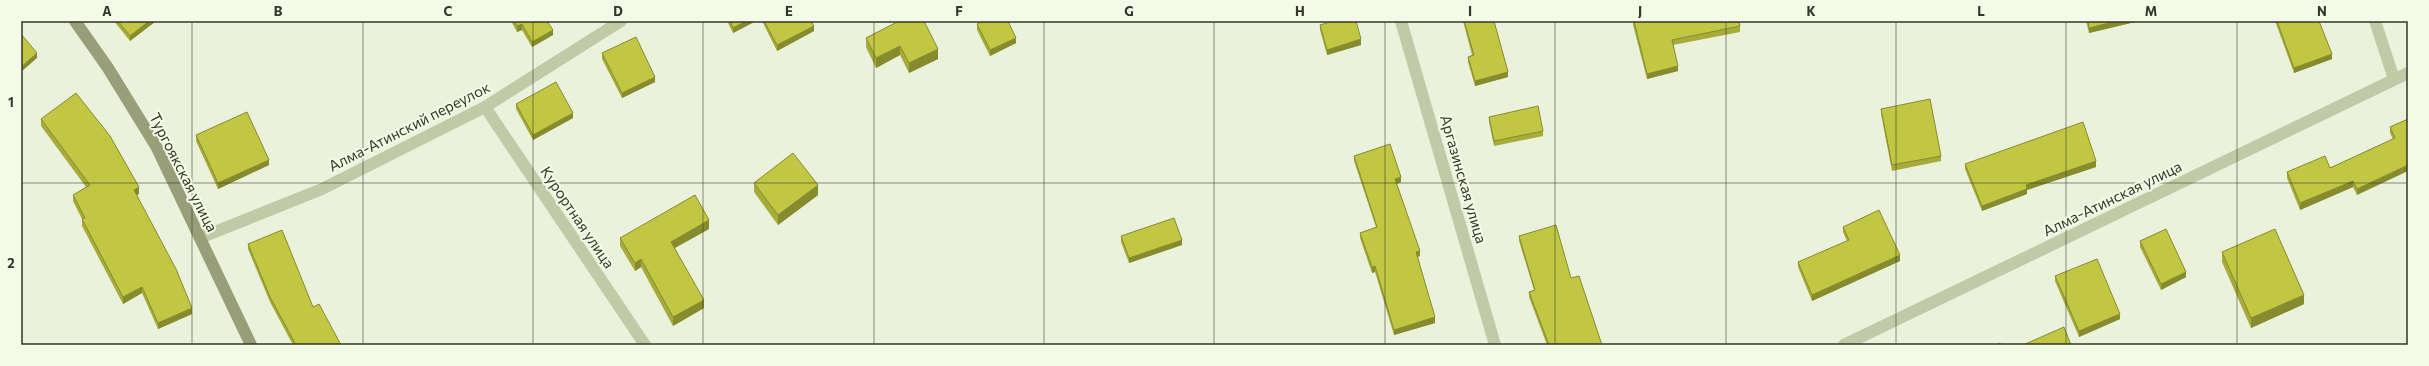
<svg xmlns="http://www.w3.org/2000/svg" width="2429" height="366" font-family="Commissioner,sans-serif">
<rect width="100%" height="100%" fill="#eaf2db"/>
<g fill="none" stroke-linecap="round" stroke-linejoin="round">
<g stroke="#c1caa6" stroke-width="12">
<path d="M1401,21l94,324"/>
<path d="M2375,21l19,58"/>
<path d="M485,107l160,238"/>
<path d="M200,238l122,-49 163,-82 136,-86"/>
<path d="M1844,345l564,-272"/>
</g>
<path stroke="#979e78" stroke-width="12" d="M75,21l33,47 48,78 95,199"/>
</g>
<g fill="#a6ab3a">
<path d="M114,21h42l-26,20z"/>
<path d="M511,21h36l6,14 -21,12 -10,-17 -5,2z"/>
<path d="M727,21h29l-23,12z"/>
<path d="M762,21h49l3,10 -37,20z"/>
<path d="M899,21l39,38 -29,14 -9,-18 -24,13 -10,-21v-9z"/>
<path d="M1463,21h34l-3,1 14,55 -33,9 -7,-24v-5l4,-2z"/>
<path d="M1633,21l107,5v6l-67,13 5,26 -31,8 -14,-54z"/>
<path d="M2086,21h53l-50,12z"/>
<path d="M2275,21h44l13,38 -38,14z"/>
<path d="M977,24l39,19 -26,13 -13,-26z"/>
<path d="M1320,25l41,20 -34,10 -7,-25z"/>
<path d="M602,53l53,29 -33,16 -20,-39z"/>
<path d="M516,104l57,14 -40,22 -17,-31z"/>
<path d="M1881,109l60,47v5l-49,10 -11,-57z"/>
<path d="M1489,117l54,14v5l-49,10 -5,-24z"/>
<path d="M41,119l98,75 -2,1 55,119 -34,15 -16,-36 -19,11 -41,-78v-7l-9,-18v-6l13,-8 -45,-61z"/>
<path d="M2408,119l-51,76 -4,-8 -53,23 -13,-32v-6l43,-4 63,-29 -3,-6v-6z"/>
<path d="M196,135l73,30 -51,24 -22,-48z"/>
<path d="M1354,156l47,26 -4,2 23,72 -2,1 17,66 -41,12 -19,-63 -3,1 -12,-35v-5l16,-6 -22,-66z"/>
<path d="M1965,164l131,3 -69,23v4l-45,17 -17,-42z"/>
<path d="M754,183l64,12 -40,30 -24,-33z"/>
<path d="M1843,227l57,34 -88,40 -14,-34v-5l49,-21 -4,-9z"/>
<path d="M709,229l-34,19 29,60 -31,18 -32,-59 -6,4 -15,-25v-8z"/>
<path d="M1121,236l61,9 -53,18 -8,-21z"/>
<path d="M1519,236l52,42 31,67h-55l-18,-48v-5l5,-2 -15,-49z"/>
<path d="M2140,241l46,36 -25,13 -21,-43z"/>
<path d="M248,244l65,63 28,38h-48l-23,-43 -22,-53z"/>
<path d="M2222,252l82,52 -53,24 -29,-66z"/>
<path d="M2055,276l65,43 -41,18 -24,-56z"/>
</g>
<g fill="#878b2f">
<path d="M149,21h7l-26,20v-5z"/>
<path d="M746,21h10l-23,12v-5z"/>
<path d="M2117,21h22l-50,12v-5z"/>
<path d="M522,24v6l-5,2v-6z"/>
<path d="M814,26v5l-37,20v-6z"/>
<path d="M553,30v5l-21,12v-5z"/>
<path d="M1016,38v5l-26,13v-6z"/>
<path d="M1361,39v6l-34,10v-5z"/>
<path d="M900,46v9l-24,13v-10z"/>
<path d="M938,49v10l-29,14v-10z"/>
<path d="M37,53v5l-16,14v-5z"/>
<path d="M2332,54v5l-38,14v-5z"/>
<path d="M1678,66v5l-31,8v-5z"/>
<path d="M1508,72v5l-33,9v-5z"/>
<path d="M655,77v5l-33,16v-5z"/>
<path d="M573,113v5l-40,22v-5z"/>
<path d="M269,160v5l-51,24v-6z"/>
<path d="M2096,161v6l-69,23v4l-45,17v-5l44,-21z"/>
<path d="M2408,165v6l-51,24v-6z"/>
<path d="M1401,177v5l-6,2v-5z"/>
<path d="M2353,181v6l-53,23v-7z"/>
<path d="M818,185v10l-40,30v-10z"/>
<path d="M139,187v7l-5,2v-6z"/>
<path d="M709,220v9l-38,21v-8z"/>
<path d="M1182,240v5l-53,18v-5z"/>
<path d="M1420,251v5l-4,1v-5z"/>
<path d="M1900,255v6l-88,40v-6z"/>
<path d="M641,259v8l-6,4v-8z"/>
<path d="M1375,266v6l-3,1v-6z"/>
<path d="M2186,272v5l-25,13v-6z"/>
<path d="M142,287v6l-19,11v-7z"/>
<path d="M2304,295v9l-53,24v-10z"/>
<path d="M704,300v8l-31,18v-9z"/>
<path d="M192,308v6l-34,15v-6z"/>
<path d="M2120,314v5l-41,18v-6z"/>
<path d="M1435,317v6l-41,12v-5z"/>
</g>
<g fill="#c1c743" stroke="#878b2f">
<path d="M118,21h31l-19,15z"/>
<path d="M514,21h33l6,9 -21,12 -10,-18 -5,2z"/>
<path d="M730,21h16l-13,7z"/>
<path d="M764,21h47l3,5 -37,19z"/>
<path d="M899,21h25l14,28 -29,14 -9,-17 -24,12 -10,-20z"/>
<path d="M984,21h24l8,17 -26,12 -13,-26z"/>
<path d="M1333,21h23l5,18 -34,11 -7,-25z"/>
<path d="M1464,21h30l14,51 -33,9 -7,-24 6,-2z"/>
<path d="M1634,21h105l1,5 -68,14 6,26 -31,8z"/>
<path d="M2088,21h29l-28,7z"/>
<path d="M2277,21h42l13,33 -38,14z"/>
<path d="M21,34l16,19 -16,14z"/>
<path d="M636,37l19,40 -33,16 -20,-40z"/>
<path d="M556,82l17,31 -40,22 -17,-31z"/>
<path d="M76,93l34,43 29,51 -5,3 42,79 16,39 -34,15 -16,-36 -19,10 -41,-78 3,-1 -12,-23 17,-10 -49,-66z"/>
<path d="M1930,99l11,57 -49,9 -11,-56z"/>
<path d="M1538,106l5,25 -49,10 -5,-24z"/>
<path d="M247,112l22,48 -51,23 -22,-48z"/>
<path d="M2408,119v46l-51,24 -4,-8 -53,22 -13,-31 38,-16 5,12 65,-30 -5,-11z"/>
<path d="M2083,122l13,39 -70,24 1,4 -45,17 -17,-42z"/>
<path d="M1390,144l11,33 -6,2 25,72 -4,1 19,65 -41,13 -19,-64 -3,1 -12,-34 17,-6 -23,-71z"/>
<path d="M793,153l25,32 -40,30 -24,-32z"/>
<path d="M695,195l14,25 -38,22 33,58 -31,17 -32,-58 -6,4 -15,-25z"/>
<path d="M1879,210l21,45 -88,40 -14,-33 51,-22 -6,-13z"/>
<path d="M1174,218l8,22 -53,18 -8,-22z"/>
<path d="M1556,225l15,53 8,-2 23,69h-53l-20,-53 6,-2 -16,-54z"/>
<path d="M2166,229l20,43 -25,12 -21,-43z"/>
<path d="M2275,229l29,66 -53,23 -29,-66z"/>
<path d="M282,230l31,77 6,-3 22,41h-45l-26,-48 -22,-53z"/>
<path d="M2097,259l23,55 -41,17 -24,-55z"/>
<path d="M2064,327l7,18h-48z"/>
<path d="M2000,343l1,2h-5z"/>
</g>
<path fill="none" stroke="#343627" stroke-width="1" stroke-opacity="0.55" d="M192,21v324M363,21v324M533,21v324M703,21v324M874,21v324M1044,21v324M1214,21v324M1385,21v324M1555,21v324M1726,21v324M1896,21v324M2066,21v324M2237,21v324M21,183h2387"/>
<g text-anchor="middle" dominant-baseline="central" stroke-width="4" stroke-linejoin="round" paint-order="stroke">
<g font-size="15" fill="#343627" stroke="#f3fae7">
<text transform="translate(409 126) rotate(-27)">Алма-Атинский переулок</text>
<text transform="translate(184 172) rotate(63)">Тургоякская улица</text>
<text transform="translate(1464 179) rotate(74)">Аргазинская улица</text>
<text transform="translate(2112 198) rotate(-26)">Алма-Атинская улица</text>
<text transform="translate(578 217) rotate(56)">Курортная улица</text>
</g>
</g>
<rect width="2429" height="366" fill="none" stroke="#f3fae7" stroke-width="44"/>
<rect x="22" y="22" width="2385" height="322" fill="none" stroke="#343627" stroke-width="1.5"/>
<g font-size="13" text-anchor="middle" font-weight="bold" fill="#343627">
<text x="107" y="16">A</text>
<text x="278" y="16">B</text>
<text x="448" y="16">C</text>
<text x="618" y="16">D</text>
<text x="789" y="16">E</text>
<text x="959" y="16">F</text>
<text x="1129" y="16">G</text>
<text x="1300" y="16">H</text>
<text x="1470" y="16">I</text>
<text x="1640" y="16">J</text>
<text x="1811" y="16">K</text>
<text x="1981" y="16">L</text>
<text x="2151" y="16">M</text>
<text x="2322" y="16">N</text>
<text x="11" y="107">1</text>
<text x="11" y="268">2</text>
</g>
</svg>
